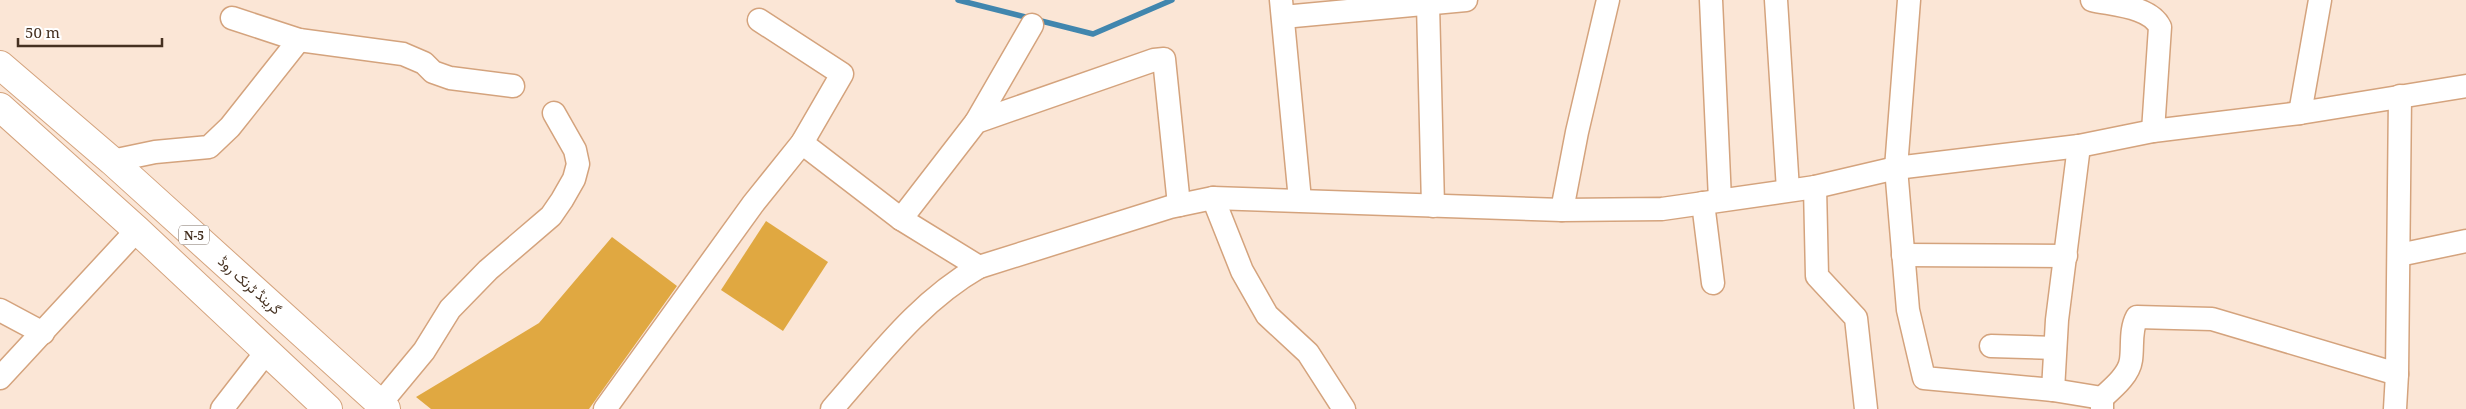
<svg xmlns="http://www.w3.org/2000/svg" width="2466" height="409" font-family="'Noto Serif',Vazirmatn,serif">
<rect width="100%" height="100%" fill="#fbe6d6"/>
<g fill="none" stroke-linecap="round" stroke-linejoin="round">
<path stroke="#4186ae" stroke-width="5.5" d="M958,0l135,34 79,-34"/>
</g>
<g fill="#e0a841">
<path d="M766,221l62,41 -45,69 -62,-41z"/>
<path d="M612,237l65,49 -88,123h-158l-15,-12 123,-74z"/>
</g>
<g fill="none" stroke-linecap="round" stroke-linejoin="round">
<g stroke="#d4a37d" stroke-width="25">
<g id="minor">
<path d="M1281,0l19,200"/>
<path d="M1711,0l9,200"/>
<path d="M1776,0l12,190"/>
<path d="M1909,0l-13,168 12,142 16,68 129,12 49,8v11"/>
<path d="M2092,0c20,5 58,6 68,27l-7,104"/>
<path d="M1428,4l5,202"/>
<path d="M1283,17l183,-17"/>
<path d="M232,18l67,22 104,14 21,9 9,9 17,6 63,8"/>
<path d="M2300,113l20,-113"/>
<path d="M976,122l56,-97"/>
<path d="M802,143l99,76 78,48"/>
<path d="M112,161l43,-9 54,-5 21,-20 69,-87"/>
<path d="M1815,187l2,89 39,42 10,91"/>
<path d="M1213,198l29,73 25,44 41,38 36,56"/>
<path d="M1703,203l10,80"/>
<path d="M1562,210l15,-78 31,-132"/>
<path d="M901,219l75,-97 178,-62 10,-1 15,146"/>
<path d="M1903,255l163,1"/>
<path d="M2399,255l67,-14"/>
<path d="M0,310l43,23"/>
<path d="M1991,346l64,2"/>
<path d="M0,378l137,-148"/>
<path d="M2053,390l4,-70 22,-174"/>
<path d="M2102,398c11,-10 27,-23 29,-38 2,-14 -1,-30 6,-43l75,2 185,55"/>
<path d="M380,404l44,-53 26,-42 38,-39 63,-54 11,-16 12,-21 4,-15 -3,-14 -21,-37"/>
<path d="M222,409l45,-58"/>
<path d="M605,409l148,-205 49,-61 40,-69 -83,-54"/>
<path d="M832,409c46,-52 86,-107 147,-142l191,-60 43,-9 349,12 100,-1 153,-22 81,-19 183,-22 74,-15 147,-18 166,-27"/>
<path d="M2395,409l2,-35 3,-278"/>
</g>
</g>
<g stroke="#d4a37d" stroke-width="30">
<g id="highway">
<path d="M0,65l112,96 274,248"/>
<path d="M0,107l137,123 191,179"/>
</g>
</g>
<use href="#minor" stroke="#fff" stroke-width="22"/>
<use href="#highway" stroke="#fff" stroke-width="28"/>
</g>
<g text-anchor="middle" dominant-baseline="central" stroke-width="4.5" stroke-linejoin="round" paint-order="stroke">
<rect fill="#fff" stroke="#7d6f64" stroke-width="1" x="179" y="225.5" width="30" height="19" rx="4"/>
<g font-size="12" font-weight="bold" fill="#453121">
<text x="194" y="235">N-5</text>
</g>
<g font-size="14" fill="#453121" stroke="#fff">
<text transform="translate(250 285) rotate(42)">گرینڈ ٹرنک روڈ</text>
</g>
</g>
<path d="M18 38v8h144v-8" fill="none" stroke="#453121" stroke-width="2.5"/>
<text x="25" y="38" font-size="15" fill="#453121" stroke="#ffffff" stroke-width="4" paint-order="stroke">50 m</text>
</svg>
